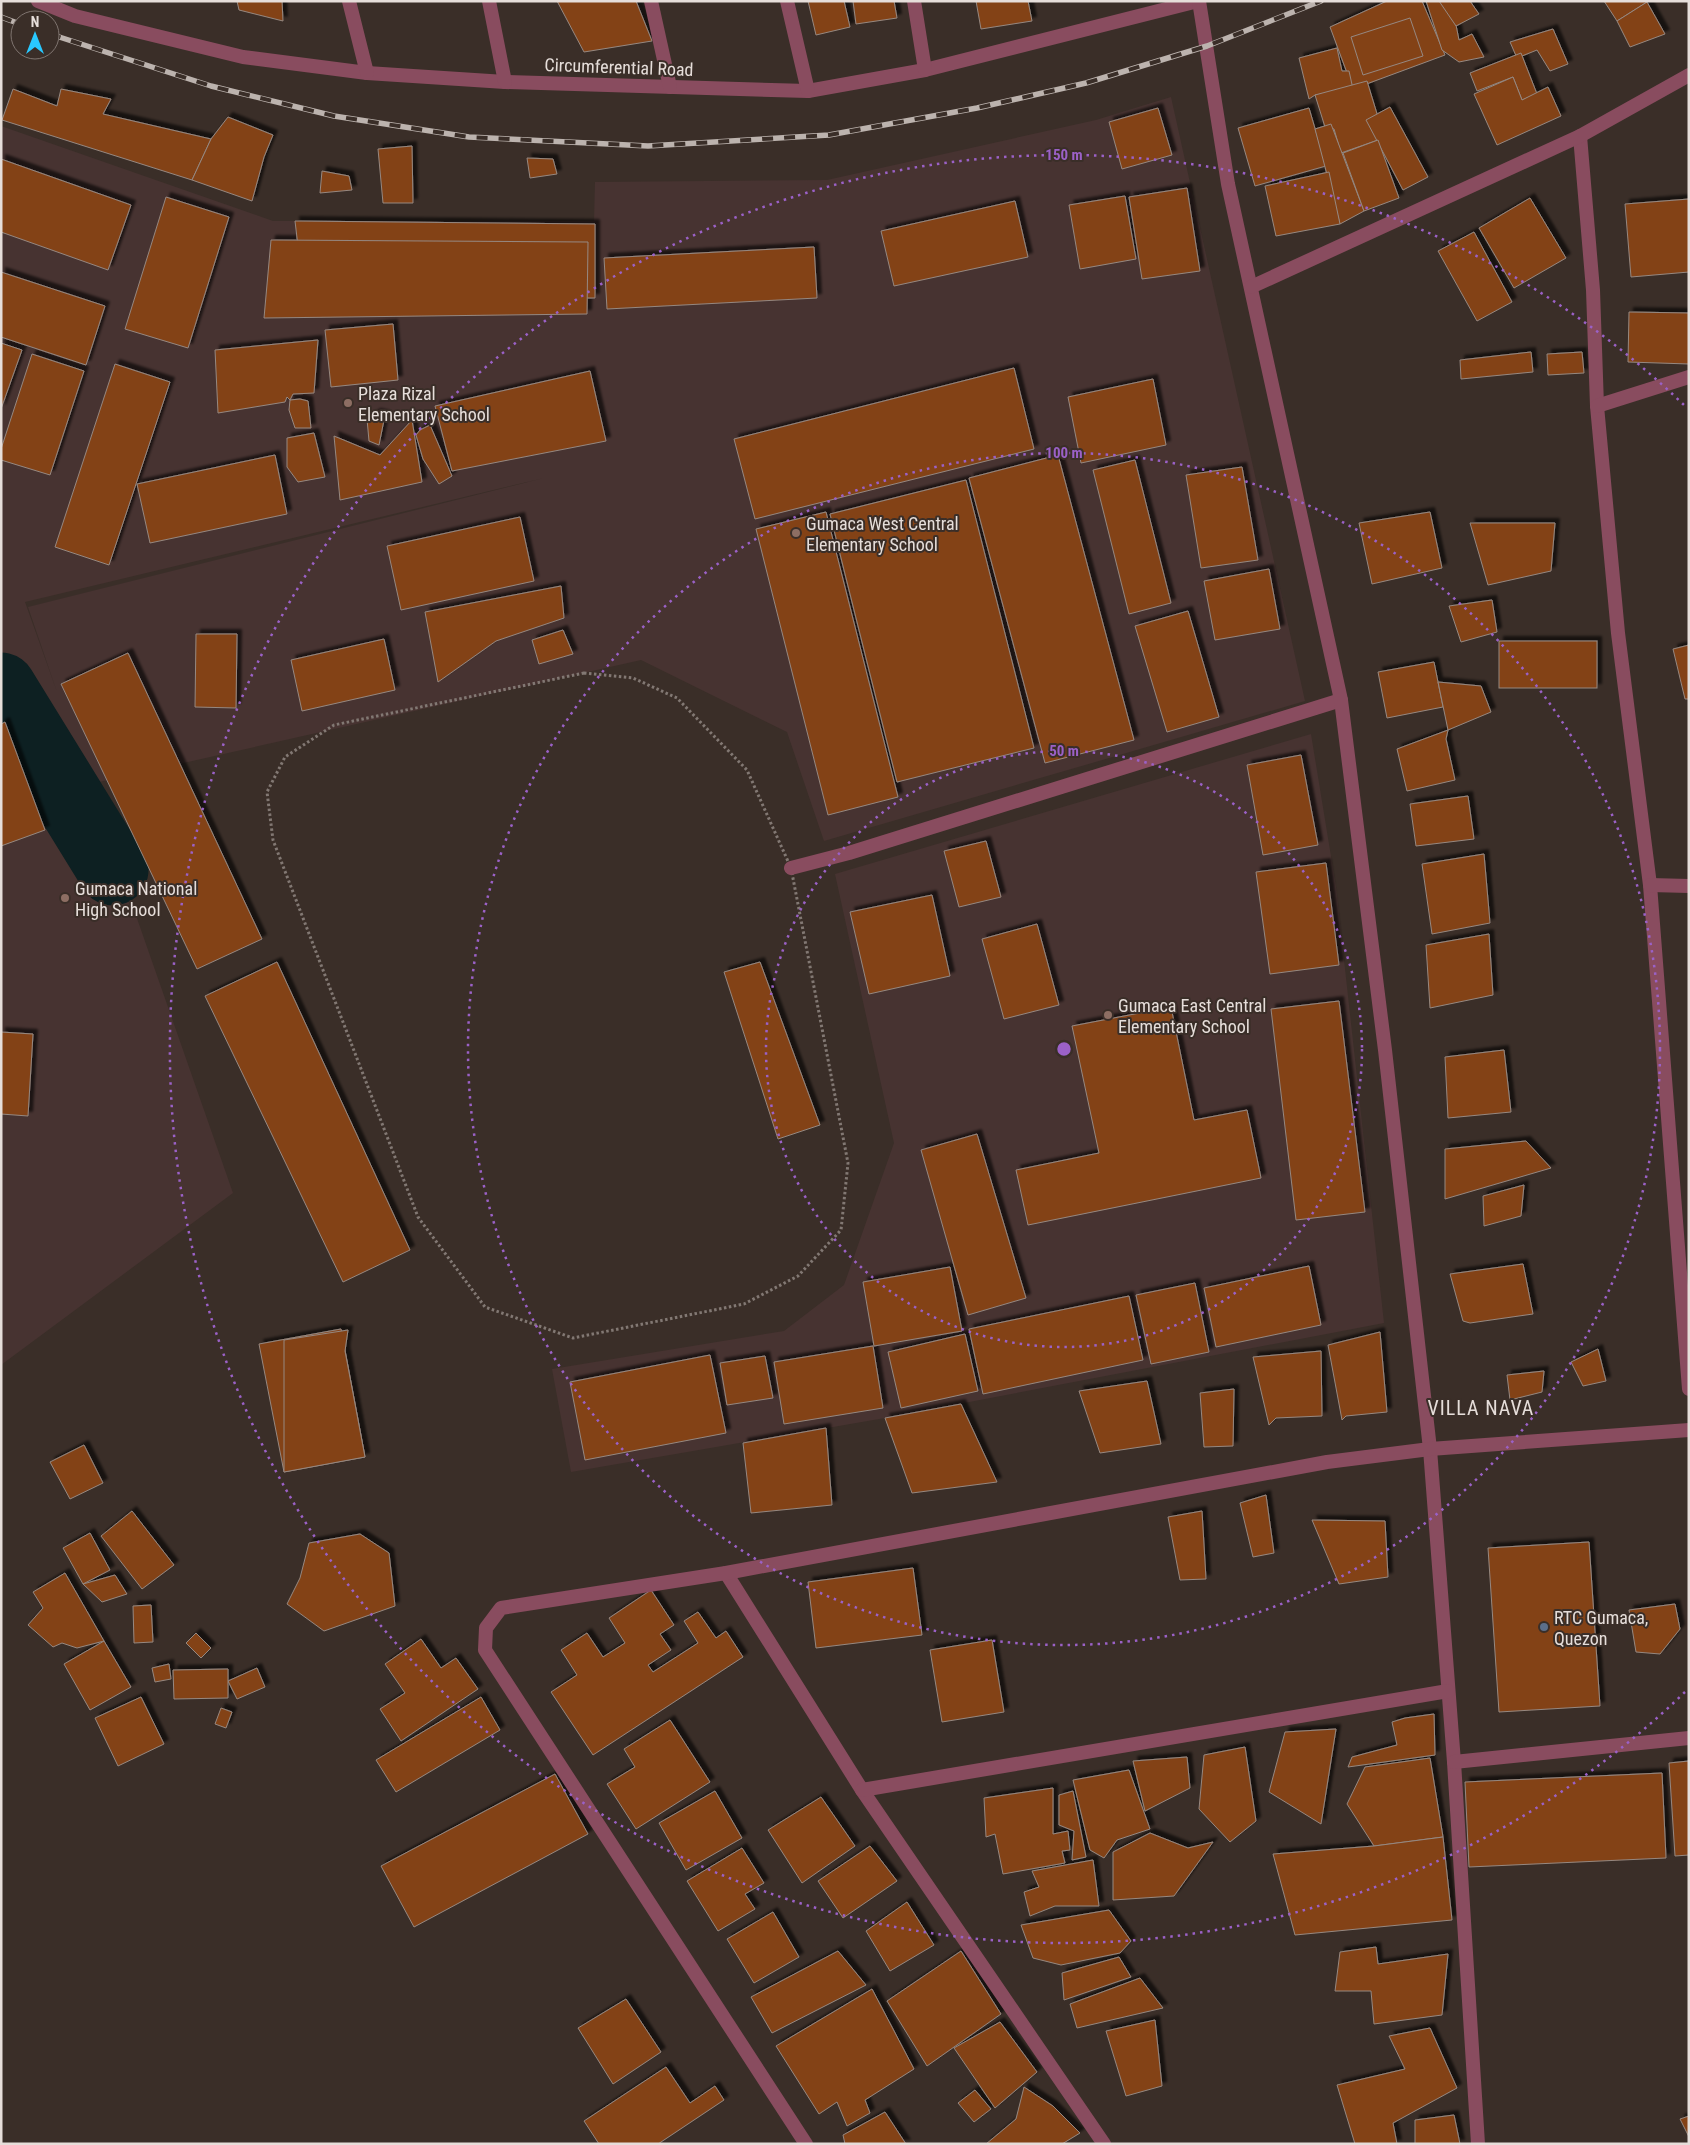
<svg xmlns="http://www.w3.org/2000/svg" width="1690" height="2145" font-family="'Roboto Condensed',sans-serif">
<defs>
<filter id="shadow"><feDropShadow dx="4.5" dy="-4.5" stdDeviation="1" flood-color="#0009"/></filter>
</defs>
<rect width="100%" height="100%" fill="#3a2e28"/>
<g fill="#473331" fill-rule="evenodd">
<path d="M1171,97l134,604 -481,140 -37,-109 -146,-72 -551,124 143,409 -232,172v-1239l272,95h321l1,-39 232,-2 269,-60zM544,478l-516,129 29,85 -32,-90z"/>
<path d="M1311,734l25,153 48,436 -499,95 -314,54 -19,-103 232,-38 60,-46 50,-142 -59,-269z"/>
</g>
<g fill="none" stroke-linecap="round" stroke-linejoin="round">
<path stroke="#0d2022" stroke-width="71" d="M1,688l112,182"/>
</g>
<g fill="#834319" stroke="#968880" filter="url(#shadow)">
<path d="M237,1h45l1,20 -44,-11z"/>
<path d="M557,1h79l16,40 -68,11z"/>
<path d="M808,1h36l6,26 -34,8z"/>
<path d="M853,1h41l3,17 -41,6z"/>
<path d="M976,1h52l4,20 -51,8z"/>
<path d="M1387,1h35l23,54 -92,34 -23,-62z"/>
<path d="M1426,1h33l-7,4 7,35 13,-6 12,23 -25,5 -17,-12z"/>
<path d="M1439,1h31l9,13 -23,12z"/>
<path d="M1604,1h43v1l-30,19z"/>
<path d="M1647,2l18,32 -35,13 -13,-26z"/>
<path d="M1410,18l13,38 -60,19 -12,-38z"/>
<path d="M1553,29l15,35 -18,7 -13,-21 -20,8 -7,-16z"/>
<path d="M1337,48l5,23h7l4,18 -38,6 -6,4 -10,-41z"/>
<path d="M1521,53l16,41 -15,6 -9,-23 -36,14 -7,-18z"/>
<path d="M1513,77l9,23 26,-13 13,29 -64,29 -23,-51z"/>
<path d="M1367,81l18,59h-7l-37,13 -7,-24 -9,-2 -10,-32z"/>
<path d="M13,89l44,17 4,-17 50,10 -8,15 108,25 -19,41 -190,-60z"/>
<path d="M1390,107l38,70 -25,13 -37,-70z"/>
<path d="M1158,108l14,47 -50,14 -13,-47z"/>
<path d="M1309,108l17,58 -71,20 -17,-58z"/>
<path d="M228,117l45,18 -9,22 -12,44 -60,-21 19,-41z"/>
<path d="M1331,124l33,87 -24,13 -25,-95z"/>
<path d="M1378,140l21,58 -35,13 -21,-58z"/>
<path d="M412,146l1,57h-30l-5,-54z"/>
<path d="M527,158l26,1 4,15 -27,4z"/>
<path d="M1,159l130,46 -23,65 -107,-38z"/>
<path d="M322,171l27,5 3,14 -32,3z"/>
<path d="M1329,172l11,52 -64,12 -11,-50z"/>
<path d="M1187,188l13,83 -58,8 -13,-82z"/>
<path d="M1125,196l11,63 -56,10 -11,-64z"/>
<path d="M166,197l63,20 -41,131 -63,-19z"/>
<path d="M1530,198l36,60 -52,30 -35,-60z"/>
<path d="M1689,199v73l-58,5 -6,-73z"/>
<path d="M1015,201l13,56 -134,29 -13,-55z"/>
<path d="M295,221l300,3v74l-291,-1z"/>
<path d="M1474,232l38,70 -35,19 -39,-70z"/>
<path d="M271,240l317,2 -1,72 -323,4z"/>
<path d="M814,247l3,51 -210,11 -3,-51z"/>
<path d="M1,272l104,34 -19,59 -85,-28z"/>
<path d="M1629,312l60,1v51l-61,-2z"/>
<path d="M393,324l5,56 -67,7 -6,-57z"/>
<path d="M318,340l-4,53 -21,1 -3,6 -3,-3 -2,5 -67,11 -3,-63z"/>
<path d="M1,343l21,7 -21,59z"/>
<path d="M1531,352l2,20 -72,7 -1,-19z"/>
<path d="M1582,352l2,21 -36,2 -1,-21z"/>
<path d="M32,354l52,17 -34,104 -49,-15v-11z"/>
<path d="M115,364l55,18 -61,183 -54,-18z"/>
<path d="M1014,368l20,81 -279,70 -21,-80z"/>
<path d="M590,371l16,70 -154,30 -17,-65z"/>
<path d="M1153,379l13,66 -85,18 -13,-66z"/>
<path d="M300,399l8,2 3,27h-16l-6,-18 1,-10z"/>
<path d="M376,413l9,2 -6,30 -10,-4 -2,-22z"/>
<path d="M412,420l10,62 -82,18 -6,-64 46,19z"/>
<path d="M430,425l22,51 -13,8 -16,-25 -7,-24 4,-5z"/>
<path d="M314,433l11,44 -27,5 -11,-15v-29z"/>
<path d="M275,455l12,59 -137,29 -13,-59z"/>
<path d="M1058,455l76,285 -89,23 -76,-285z"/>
<path d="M1135,460l36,143 -42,11 -36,-144z"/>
<path d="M1242,467l16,93 -57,8 -15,-93z"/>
<path d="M966,480l68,268 -137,34 -67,-268z"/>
<path d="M826,512l72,285 -70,18 -72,-286z"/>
<path d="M1430,512l12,56 -70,16 -13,-61z"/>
<path d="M520,517l14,64 -133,29 -14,-64z"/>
<path d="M1470,523h85l-4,48 -63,14z"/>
<path d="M1269,569l11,60 -65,11 -11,-59z"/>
<path d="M561,586l3,32 -68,23 -58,41 -13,-70z"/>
<path d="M1492,600l5,32 -36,10 -12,-36z"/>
<path d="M1188,611l31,106 -52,15 -32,-106z"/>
<path d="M563,630l10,24 -34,10 -7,-24z"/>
<path d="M196,634h41l-1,74 -41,-1z"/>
<path d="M384,639l11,51 -93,21 -11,-51z"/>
<rect x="1499" y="641" width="98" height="47"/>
<path d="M1689,645v54h-4l-12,-50z"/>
<path d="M128,653l134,286 -65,30 -136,-285z"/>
<path d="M1434,662l9,45 -56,11 -9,-46z"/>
<path d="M1438,682l43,4 10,26 -43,18z"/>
<path d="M5,722l40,108 -44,16v-122z"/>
<path d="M1448,730l-2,9 9,41 -48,11 -10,-42z"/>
<path d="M1301,755l17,90 -55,10 -16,-90z"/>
<path d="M1468,796l6,43 -58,7 -6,-42z"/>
<path d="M986,841l15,56 -42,10 -15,-56z"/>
<path d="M1484,854l6,69 -58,11 -10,-70z"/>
<path d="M1326,863l13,102 -69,9 -14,-102z"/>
<path d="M932,895l18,81 -81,18 -19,-82z"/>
<path d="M1037,924l22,81 -55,14 -22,-80z"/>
<path d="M1489,934l4,61 -63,13 -4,-63z"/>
<path d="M277,962l133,288 -67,32 -138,-286z"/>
<path d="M760,962l60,163 -42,14 -54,-167z"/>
<path d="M1339,1001l26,211 -69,8 -25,-211z"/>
<path d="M1171,1007l23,113 53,-10 14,68 -233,47 -12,-55 83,-17 -27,-127z"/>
<path d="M1,1032l32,2 -5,82 -27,-2z"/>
<path d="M1504,1050l7,62 -63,6 -3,-61z"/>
<path d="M977,1134l49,164 -58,17 -47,-165z"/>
<path d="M1526,1141l25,27 -106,31v-50z"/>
<path d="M1524,1185l-3,31 -37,10 -1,-30z"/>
<path d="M1523,1264l10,50 -63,9 -7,-2 -13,-47z"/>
<path d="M1309,1266l12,59 -105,22 -12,-59z"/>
<path d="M950,1267l12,64 -88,15 -11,-64z"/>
<path d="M1195,1283l14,69 -58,12 -15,-69z"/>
<path d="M1129,1296l14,64 -160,34 -14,-65z"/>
<path d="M341,1329l24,128 -81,15 -25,-128z"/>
<path d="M348,1330l-3,21 20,106 -81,15v-132z"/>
<path d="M1380,1332l7,80 -41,4 -4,4 -14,-75z"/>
<path d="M965,1334l13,57 -77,17 -13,-56z"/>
<path d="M873,1346l10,62 -99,16 -10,-62z"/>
<path d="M1598,1349l8,32 -23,5 -12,-24z"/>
<path d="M1321,1351l1,65 -46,2 -7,7 -16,-68z"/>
<path d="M710,1355l16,78 -141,27 -15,-78z"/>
<path d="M765,1356l8,42 -46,7 -7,-42z"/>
<path d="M1544,1371l-2,21 -32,8 -3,-25z"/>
<path d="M1147,1381l14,63 -61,9 -21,-62z"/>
<path d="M1234,1389l-1,57 -29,1 -4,-54z"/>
<path d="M961,1404l36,78 -85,11 -27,-75z"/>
<path d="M826,1428l6,77 -81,8 -8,-70z"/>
<path d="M84,1445l19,38 -33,16 -20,-37z"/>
<path d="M1266,1495l8,58 -21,4 -13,-54z"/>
<path d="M132,1511l42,54 -32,24 -41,-53z"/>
<path d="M1202,1511l4,68 -26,1 -12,-63z"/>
<path d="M1312,1520l73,1 3,56 -49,7z"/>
<path d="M90,1533l20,37 -27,14 -20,-36z"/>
<path d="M360,1534l29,19 6,53 -71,25 -37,-27 13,-26 9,-35z"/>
<path d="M1589,1542l11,164 -101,6 -11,-164z"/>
<path d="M913,1568l9,67 -106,13 -8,-66z"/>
<path d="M65,1573l39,68 -27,7 -15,-5 -9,4 -25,-22 15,-17 -10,-16z"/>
<path d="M115,1575l12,19 -25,8 -19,-18z"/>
<path d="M651,1590l23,35 -14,9 11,16 -23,15 5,7 45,-29 -14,-22 14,-9 18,26 10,-7 17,26 -150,98 -42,-63 26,-17 -16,-25 26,-17 16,24 22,-14 -16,-25z"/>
<path d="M1675,1604l5,25 -20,25 -24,-2 -7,-42z"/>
<path d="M151,1605l2,37 -19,1 -1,-37z"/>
<path d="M196,1633l15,15 -10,10 -15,-15z"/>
<path d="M421,1639l20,29 15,-10 22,31 -77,52 -21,-32 25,-16 -20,-29z"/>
<path d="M992,1640l12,72 -62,10 -12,-72z"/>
<path d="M104,1641l27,46 -41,23 -26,-46z"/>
<path d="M169,1664l2,15 -16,3 -3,-14z"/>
<path d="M257,1668l8,19 -28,12 -9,-18z"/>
<path d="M228,1669v29l-54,1 -1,-29z"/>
<path d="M141,1697l23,47 -46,22 -23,-48z"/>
<path d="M481,1697l19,33 -104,62 -20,-32z"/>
<path d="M221,1708l11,4 -6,16 -11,-4z"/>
<path d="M1434,1714l1,41 -87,12 4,-10 45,-12 -5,-23 13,-4z"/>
<path d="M670,1720l40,62 -74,47 -29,-45 28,-17 -11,-18z"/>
<path d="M1336,1729l-15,95 -52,-32 16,-60z"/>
<path d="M1245,1747l11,74 -26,21 -31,-33 5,-54z"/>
<path d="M1187,1757l3,31 -45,23 -12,-50z"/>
<path d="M1430,1758l13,79 -69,9 -27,-42 18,-37z"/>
<path d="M1689,1761v94l-14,1 -6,-93z"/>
<path d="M1129,1770l21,59 -33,11 -13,18 -14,-8 -17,-70z"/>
<path d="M1662,1773l4,85 -197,9 -4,-85z"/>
<path d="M555,1774l33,60 -174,93 -33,-61z"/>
<path d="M1053,1788v46l15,-3 2,19 -8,1 3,12 -62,11 -8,-40 -9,3 -2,-39z"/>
<path d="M715,1791l27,47 -56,32 -27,-47z"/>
<path d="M1073,1791l13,66 -14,3 2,-29 -15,-6v-30z"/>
<path d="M821,1797l34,49 -53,37 -34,-53z"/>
<path d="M1150,1833l38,15 25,-6 -39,54 -61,4v-48z"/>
<path d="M1443,1837l9,83 -157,15 -22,-81 101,-8z"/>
<path d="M870,1846l27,35 -54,37 -25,-37z"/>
<path d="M742,1848l22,35 -19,11 10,15 -37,22 -31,-50z"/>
<path d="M1093,1860l6,46h-44l-25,10 -6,-24 15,-5 -7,-16z"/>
<path d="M907,1902l27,43 -44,26 -24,-40z"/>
<path d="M1109,1910l22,31 -11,12 -59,12 -28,-7 -12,-33z"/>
<path d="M773,1912l26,45 -45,26 -27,-44z"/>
<path d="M1376,1947l2,17 70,-10 -6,61 -68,9 -3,-33h-36l5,-39z"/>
<path d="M838,1951l28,34 -94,48 -21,-36z"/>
<path d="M961,1951l40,63 -74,52 -40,-65z"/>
<path d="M1119,1957l12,20 -67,23 -2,-27z"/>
<path d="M1140,1978l23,30 -86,20 -7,-24z"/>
<path d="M872,1989l42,80 -49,31 5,13 -23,13 -10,-24 -18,12 -43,-68z"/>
<path d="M626,1999l35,53 -48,32 -35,-56z"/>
<path d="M1155,2020l7,66 -36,10 -20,-65z"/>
<path d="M1000,2022l37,50 -42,36 -41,-60z"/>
<path d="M1430,2028l27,60 -64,35 4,21h-42l-18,-59 68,-16 -16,-33z"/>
<path d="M666,2067l24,36 25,-17 9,14 -66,44h-59l-15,-23z"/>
<path d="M1024,2087l29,19 27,27 -18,11h-76l30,-25z"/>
<path d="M975,2090l16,19 -17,13 -16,-19z"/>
<path d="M885,2112l21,32h-61l-2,-9z"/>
<path d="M1454,2115l6,29h-45v-24z"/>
<path d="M1689,2116v21l-9,-18z"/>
</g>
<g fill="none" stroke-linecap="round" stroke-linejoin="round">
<path stroke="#827873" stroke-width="3" stroke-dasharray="2.5 2.5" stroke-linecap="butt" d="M584,673l49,5 44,20 70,72 44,98 57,295 -7,67 -43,46 -54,28 -171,34 -88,-31 -67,-90 -145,-377 -6,-48 18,-35 49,-32z"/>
<path stroke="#894c5f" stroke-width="14" d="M791,868l58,-15 492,-153"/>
<g stroke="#894c5f" stroke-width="14">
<path d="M38,1l37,15 168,41 124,16 138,9 303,9 117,-21 273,-69"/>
<path d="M349,1l18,72"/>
<path d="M489,1l16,81"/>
<path d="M651,1l19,86"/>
<path d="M787,1l21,90"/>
<path d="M914,1l11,69"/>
<path d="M1199,1l29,183 113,516 44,350 45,399 24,313 24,382"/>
<path d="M1580,136l13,154 4,116 21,227 32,252 39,504"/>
<path d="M1251,287l329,-151 109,-61"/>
<path d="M1597,406l92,-29"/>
<path d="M1650,885l39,1"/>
<path d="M726,1573l136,217 242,354"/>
<path d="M1454,1762l235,-24"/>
<path d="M862,1790l586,-99"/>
<path d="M806,2144l-321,-494 1,-22 15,-20 225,-35 601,-111 103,-13 259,-19"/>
</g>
<g stroke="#bcb3ae" stroke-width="5.5">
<g id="rail">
<path d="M1,17l19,7"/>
<path d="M50,34l161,52 123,30 135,21 179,9 181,-11 148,-27 109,-25 121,-37 114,-45"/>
</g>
</g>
<use href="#rail" stroke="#3a2e28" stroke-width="4" stroke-dasharray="11" stroke-linecap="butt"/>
</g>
<g fill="none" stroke="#9b61c7" stroke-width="2.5" stroke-dasharray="2.5 5">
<circle cx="1064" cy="1049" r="298"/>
<circle cx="1064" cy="1049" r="596"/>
<path d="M1685 1692A894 894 0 1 1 1685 406"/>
</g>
<g fill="#8d6e63" stroke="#3a2e28" stroke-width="2">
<circle cx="348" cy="403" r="5"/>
<circle cx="796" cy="533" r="5"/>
<circle cx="65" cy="898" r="5"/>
<circle cx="1108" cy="1015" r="5"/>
</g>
<circle fill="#5c6f8a" stroke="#3a2e28" stroke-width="2" cx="1544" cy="1627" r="5"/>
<g text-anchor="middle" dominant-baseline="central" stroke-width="4" stroke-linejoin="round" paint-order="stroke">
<g font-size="18" fill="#e6deda" stroke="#3a2e28">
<text transform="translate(619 67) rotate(2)">Circumferential Road</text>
</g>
<g font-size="18" fill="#e6deda" stroke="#3a2e28" text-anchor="start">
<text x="358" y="393">Plaza Rizal<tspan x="358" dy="21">Elementary School</tspan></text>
<text x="806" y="523">Gumaca West Central<tspan x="806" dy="21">Elementary School</tspan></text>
<text x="75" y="888">Gumaca National<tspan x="75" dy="21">High School</tspan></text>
<text x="1118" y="1005">Gumaca East Central<tspan x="1118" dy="21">Elementary School</tspan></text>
<text x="1554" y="1617">RTC Gumaca,<tspan x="1554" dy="21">Quezon</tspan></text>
</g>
<g font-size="20" letter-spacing="1" fill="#e6deda" stroke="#3a2e28">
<text x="1481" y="1408">VILLA NAVA</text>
</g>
</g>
<circle cx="1064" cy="1049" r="8" fill="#9b61c7" stroke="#3a2e28" stroke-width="2.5"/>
<g font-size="15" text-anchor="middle" font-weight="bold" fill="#9b61c7" stroke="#3a2e28" stroke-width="4" stroke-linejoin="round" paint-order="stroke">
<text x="1064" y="160">150 m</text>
<text x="1064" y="458">100 m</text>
<text x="1064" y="756">50 m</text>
</g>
<rect width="1690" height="2145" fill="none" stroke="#e6deda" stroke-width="5"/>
<g transform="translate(35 35)"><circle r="24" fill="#3a2e28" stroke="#7f746f"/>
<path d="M0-4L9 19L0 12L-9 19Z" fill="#29c8ff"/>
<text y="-8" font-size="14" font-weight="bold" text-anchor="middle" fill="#e6deda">N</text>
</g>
</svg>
